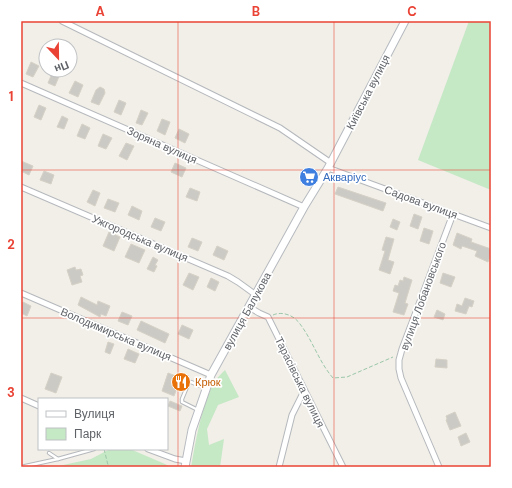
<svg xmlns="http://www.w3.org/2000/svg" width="512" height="488" font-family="'DM Sans',sans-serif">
<rect width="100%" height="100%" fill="#f1efe8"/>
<g fill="#c5e8c5">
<path d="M469,21h22v169l-73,-30z"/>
<path d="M225,370l14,27 -21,8 -11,24 2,16 15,-6 -4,28h-29c5,-28 10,-59 23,-85 3,-4 7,-8 11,-12z"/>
<path d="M110,449h20l35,15 5,3h-116l37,-8z"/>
</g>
<g fill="#cccac5" stroke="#d6d1c6">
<path d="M31,62l8,4 -6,11 -7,-3z"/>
<path d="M53,71l7,3 -5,12 -7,-3z"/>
<path d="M75,81l8,4 -5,12 -9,-4z"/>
<path d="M100,87l4,2 1,4 -6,12 -8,-3 5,-12z"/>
<path d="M119,100l7,3 -5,12 -7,-3z"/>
<path d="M39,105l7,3 -5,12 -7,-3z"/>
<path d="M141,110l7,3 -6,12 -6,-2z"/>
<path d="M62,116l6,3 -4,10 -7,-2z"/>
<path d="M162,119l8,3 -5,13 -8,-4z"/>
<path d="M82,124l8,4 -5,11 -8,-3z"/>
<path d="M179,129l10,5 -4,9 -10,-5z"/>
<path d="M103,134l9,4 -6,11 -8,-3z"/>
<path d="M126,143l8,3 -7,14 -8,-4z"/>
<path d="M21,161l12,5 -4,9 -8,-4z"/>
<path d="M175,163l11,5 -4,9 -11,-5z"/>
<path d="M44,171l10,4 -3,9 -11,-4z"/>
<path d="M338,187l48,16 -3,8 -48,-17z"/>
<path d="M190,188l10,4 -3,9 -11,-4z"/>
<path d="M93,190l7,3 -5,13 -8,-4z"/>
<path d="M108,199l11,4 -4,9 -11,-4z"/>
<path d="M132,206l10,5 -3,9 -11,-5z"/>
<path d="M414,214l8,3 -4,12 -8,-3z"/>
<path d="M155,218l10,4 -4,9 -10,-4z"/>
<path d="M393,219l7,3 -3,8 -7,-3z"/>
<path d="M424,228l9,3 -4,13 -9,-3z"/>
<path d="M109,232l11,5 -6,14 -11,-5z"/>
<path d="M457,233l15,6 -1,3 20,7v5l-3,8 -13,-6 2,-5 -15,-5 -1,3 -8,-4z"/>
<path d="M386,237l8,2 -6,21 6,2 -4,12 -11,-4 6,-19 -3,-1z"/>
<path d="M192,238l10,4 -4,9 -10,-4z"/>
<path d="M131,244l14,6 -6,13 -14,-6z"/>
<path d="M217,246l11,5 -4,9 -11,-5z"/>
<path d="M153,257l5,3 -3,5 2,1 -3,6 -7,-3z"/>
<path d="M75,267l1,3 5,-1 2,6 -3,1 2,6 -10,3 -5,-15z"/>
<path d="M189,273l10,4 -6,13 -10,-5z"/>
<path d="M443,273l12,4 -4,10 -11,-4z"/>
<path d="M404,277l8,3 -7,23 3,1 -4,11 -11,-3 6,-19 -6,-2 2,-6 3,1 2,-6 3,1z"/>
<path d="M211,278l8,4 -4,9 -8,-4z"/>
<path d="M81,297l16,8 1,-4 12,5 -4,10 -5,-2 -1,3 -22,-12z"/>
<path d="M465,298l9,3 -2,6 -3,-1 -3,8 -11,-3 2,-7 5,2z"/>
<path d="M23,302l8,4 -4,10 -6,-3v-6z"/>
<path d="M437,310l8,4 -2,6 -9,-3z"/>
<path d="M122,312l10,4 -4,9 -10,-4z"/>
<path d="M141,321l28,13 -4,9 -28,-13z"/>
<path d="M182,325l11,5 -4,9 -11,-5z"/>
<path d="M108,342l6,2 -4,10 -5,-2z"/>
<path d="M128,349l11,5 -4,9 -11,-4z"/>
<path d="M436,359l11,1v8l-12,-1z"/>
<path d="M51,373l11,4 -6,16 -11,-4z"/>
<path d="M168,373l13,5 -7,18 -12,-5z"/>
<path d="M170,401l12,5 -2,5 -12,-5z"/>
<path d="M455,412l6,14 -11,4 -4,-10 1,-1 -1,-3z"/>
<path d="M466,433l4,9 -9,4 -3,-9z"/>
</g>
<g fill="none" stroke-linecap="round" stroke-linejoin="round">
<g stroke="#b5b8bc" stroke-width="4.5">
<g id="service">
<path d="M198,410l-16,-8v-3l7,-17h2l14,6"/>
<path d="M49,453l9,6 36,-10"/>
<path d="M21,467l37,-8"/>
</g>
</g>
<g stroke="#b5b8bc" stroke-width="7">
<g id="minor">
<path d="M62,21l218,107 51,35"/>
<path d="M21,83l283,124"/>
<path d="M328,168l163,60"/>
<path d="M21,187l207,89 10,6 18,13"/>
<path d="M21,293l190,82"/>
<path d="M249,307l10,6 9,4 75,150"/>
<path d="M21,398l18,8"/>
<path d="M148,449l27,10 11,2"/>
<path d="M279,467l13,-52 12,-24"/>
<path d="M439,467l-38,-89 -2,-9v-9l3,-11 51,-135"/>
</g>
</g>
<g stroke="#b6babf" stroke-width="9">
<path id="secondary" d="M185,467l7,-37 19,-55 93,-168 24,-39 77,-147"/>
</g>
<g stroke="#9cc7a9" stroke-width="1" stroke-dasharray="4 2" stroke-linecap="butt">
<path d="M273,315c9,-4 21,0 27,9 13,17 19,38 33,54l14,-1 46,-20"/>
<path d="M104,449l4,16 -1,2"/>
</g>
<use href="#service" stroke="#fff" stroke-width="2.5"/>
<use href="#minor" stroke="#fff" stroke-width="5"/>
<use href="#secondary" stroke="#fff" stroke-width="7"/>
</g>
<path fill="none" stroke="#ea4335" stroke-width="1" stroke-opacity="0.55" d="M178,21v446M334,21v446M21,170h470M21,318h470"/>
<defs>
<g id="supermarket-disc" transform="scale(1)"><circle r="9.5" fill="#3f7fe0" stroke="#fff"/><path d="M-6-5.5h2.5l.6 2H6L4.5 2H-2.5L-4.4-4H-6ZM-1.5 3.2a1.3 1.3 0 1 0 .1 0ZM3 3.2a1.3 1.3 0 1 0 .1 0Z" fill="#fff"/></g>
<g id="restaurant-disc" transform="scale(1)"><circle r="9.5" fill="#e8710a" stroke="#fff"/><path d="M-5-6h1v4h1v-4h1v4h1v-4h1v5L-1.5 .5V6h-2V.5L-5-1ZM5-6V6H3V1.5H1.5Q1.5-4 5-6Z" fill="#fff"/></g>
</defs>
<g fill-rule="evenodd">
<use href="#supermarket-disc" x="309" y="177"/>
<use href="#restaurant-disc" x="181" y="382"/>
</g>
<g text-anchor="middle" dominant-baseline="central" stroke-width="3.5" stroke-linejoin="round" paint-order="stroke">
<g font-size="11" fill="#5f6368" stroke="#fff">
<text transform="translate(368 92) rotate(-63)">Київська вулиця</text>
<text transform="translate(162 145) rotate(24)">Зоряна вулиця</text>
<text transform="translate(421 202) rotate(20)">Садова вулиця</text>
<text transform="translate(140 238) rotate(23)">Ужгородська вулиця</text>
<text transform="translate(423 296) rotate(-70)">вулиця Лобановського</text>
<text transform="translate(247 311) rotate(-61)">вулиця Балукова</text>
<text transform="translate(116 334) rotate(23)">Володимирська вулиця</text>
<text transform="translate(300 382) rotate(64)">Тарасівська вулиця</text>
</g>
<g font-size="11" fill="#366cbe" stroke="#fff" text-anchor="start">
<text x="323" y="177">Акваріус</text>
</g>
<g font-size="11" fill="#c56008" stroke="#fff" text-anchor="start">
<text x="195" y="382">Крюк</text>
</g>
</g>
<rect width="512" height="488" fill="none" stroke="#ffffff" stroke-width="44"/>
<rect x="38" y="398" width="130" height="52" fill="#ffffff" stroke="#bfc1c3"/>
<rect x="46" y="411" width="20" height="6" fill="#ffffff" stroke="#bfc1c3"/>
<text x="74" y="418" font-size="12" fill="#5f6368">Вулиця</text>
<rect x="46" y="428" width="20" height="12" fill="#c5e8c5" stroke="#bfc1c3"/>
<text x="74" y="438" font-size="12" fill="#5f6368">Парк</text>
<g transform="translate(58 58) rotate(158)"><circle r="19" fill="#ffffff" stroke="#bfc1c3"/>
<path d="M0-3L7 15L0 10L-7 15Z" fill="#ea4335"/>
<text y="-6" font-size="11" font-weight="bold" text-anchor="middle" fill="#5f6368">Пн</text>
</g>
<rect x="22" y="22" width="468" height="444" fill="none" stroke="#ea4335" stroke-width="1.5"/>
<g font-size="13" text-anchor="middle" font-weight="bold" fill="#ea4335">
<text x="100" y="16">A</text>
<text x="256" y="16">B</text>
<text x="412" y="16">C</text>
<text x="11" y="101">1</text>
<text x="11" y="249">2</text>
<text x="11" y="397">3</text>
</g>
</svg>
